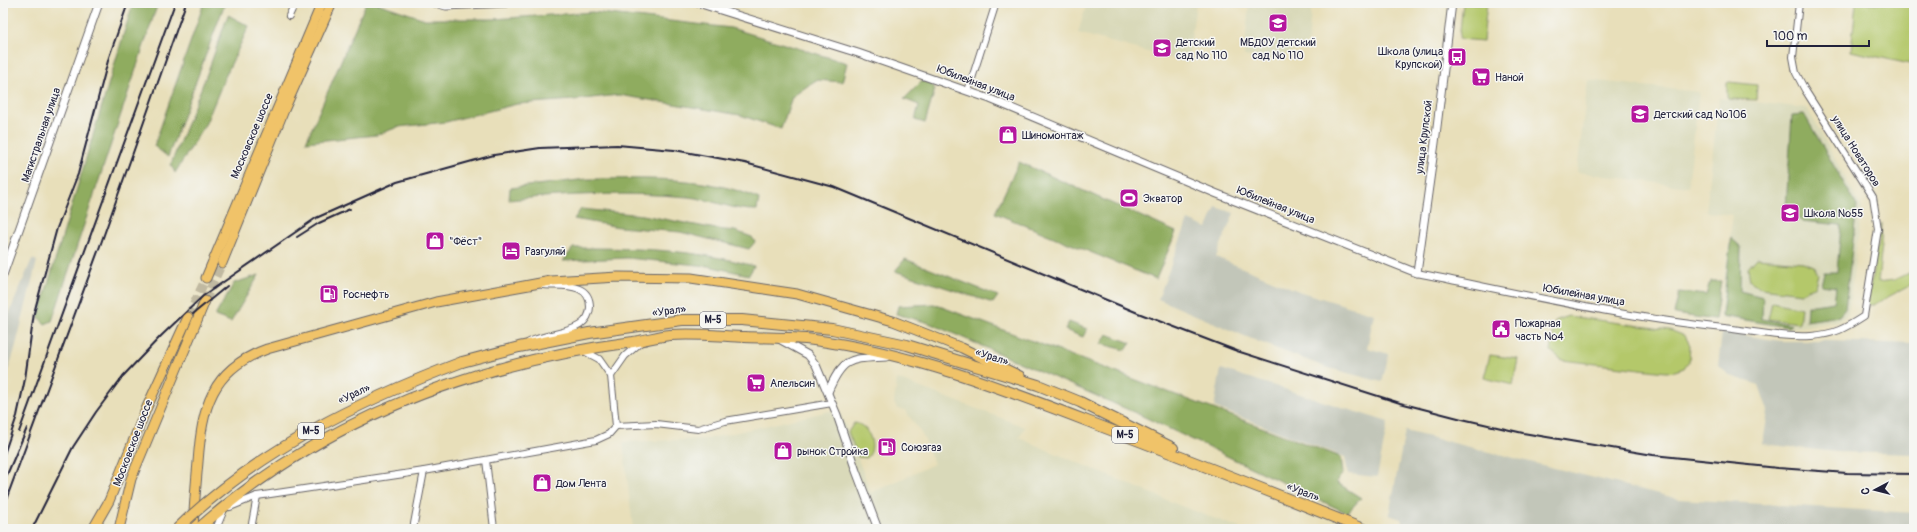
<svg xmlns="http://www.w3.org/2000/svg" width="1917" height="532" font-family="Pangolin,sans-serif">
<rect width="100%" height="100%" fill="#f6f6f2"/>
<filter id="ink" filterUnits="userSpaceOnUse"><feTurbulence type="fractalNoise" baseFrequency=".025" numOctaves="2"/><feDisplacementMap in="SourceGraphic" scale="8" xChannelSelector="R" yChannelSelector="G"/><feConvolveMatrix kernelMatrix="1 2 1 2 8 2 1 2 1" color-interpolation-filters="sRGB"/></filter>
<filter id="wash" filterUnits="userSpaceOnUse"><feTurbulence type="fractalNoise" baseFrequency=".012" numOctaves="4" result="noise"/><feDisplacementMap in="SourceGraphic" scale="16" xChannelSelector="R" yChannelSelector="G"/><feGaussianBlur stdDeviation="0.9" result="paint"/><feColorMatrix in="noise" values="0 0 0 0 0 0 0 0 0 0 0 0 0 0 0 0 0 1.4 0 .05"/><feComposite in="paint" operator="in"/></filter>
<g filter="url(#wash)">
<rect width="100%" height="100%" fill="#e8dfba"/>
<g fill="#d9d9b9">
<path d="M1087,3h109l-8,60 -110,-30z"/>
<path d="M1249,3h63l-4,40 -33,17 -31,-4z"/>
<path d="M1588,80l111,12 -11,95 -111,-15z"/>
<path d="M1719,98l88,10 55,100 -14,106 -9,7 -51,8 -69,-12 14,-102 -27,-3z"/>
<path d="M897,379l128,48 -6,11 162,68 62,23h-610l-10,-87 84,-3 132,-30 32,84 63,-29 -11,-28 -18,-26 -7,-1 -4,-6z"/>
</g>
<g fill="#c2c6b9">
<path d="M1216,207l18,6 -18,44 85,35 73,22 -7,34 22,6 -7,28 -57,-15 -71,-27 -96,-41 30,-79 19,8z"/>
<path d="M32,259l5,2 -22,88 -12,38v-59z"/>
<path d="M1722,332l59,9h50l83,3v110l-77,-2 -74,-8 5,-33 -9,-26 -28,-9 -13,-10z"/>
<path d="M1221,369l167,53 -11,55 -29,-3 -3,-17 -131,-50z"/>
<path d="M1405,431l274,68 235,14v16h-505l-7,-6 -1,-4 -12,-4z"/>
</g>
<g fill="#b4c86b" stroke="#6b7553">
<path d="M1463,3h24l-4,38 -24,-2z"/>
<path d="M1856,3h58v62l-63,-14z"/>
<path d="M1729,82l28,3 -1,15 -28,-1 -1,-2v-14z"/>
<path d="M1882,223l-1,21 1,1 -4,37 16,-2 20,-10v13l-41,22h-6l14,-81z"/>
<path d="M1757,258l46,4 11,4 4,8 -3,12 -14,7 -40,-5 -11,-7 -2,-13z"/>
<path d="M1772,302l29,6 -2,15 -31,-4z"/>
<path d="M1568,316l102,14 15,6 5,9 -1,17 -5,6 -9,3 -9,1 -104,-12 -11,-9 4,-30z"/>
<path d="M1490,355l28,4 -5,26 -29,-7z"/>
<path d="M854,423c15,1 24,25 13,35l-9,-1 -10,-25z"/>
</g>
<g fill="#8fac5f" stroke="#58674d">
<path d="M133,3h25l-106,318 -7,3 -7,-7z"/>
<path d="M204,3h21l-57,154 -14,-11z"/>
<path d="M366,3h11l48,16h69l98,-7 139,16 116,35 -5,19 -26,-2 -24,17 -11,32 -41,-14 -121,-20 -45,5 -57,4 -71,18 -48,5 -21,8 -71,7z"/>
<path d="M228,15l21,11 -24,51 -19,46 -31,50 -4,-9 37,-93z"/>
<path d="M922,81l9,2 4,6 -10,34 -10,-3 4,-15 -15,-6z"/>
<path d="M1804,114l53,92 -12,103 -6,7 -33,5 1,-15 27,-4 2,-15 -15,-2 3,-13h13l4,-47 -40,-4 -15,-13 6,-93z"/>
<path d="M1019,162l157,70 -20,47 -161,-66z"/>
<path d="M587,179c54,0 122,-4 172,20l-2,11c-23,1 -46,-11 -69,-13 -59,-5 -119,-3 -179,3l1,-12z"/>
<path d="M581,209l62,6 73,14 19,2 17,6 3,5 -6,7 -69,-17 -61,-5 -45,-8z"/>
<path d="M1731,238l10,9 -1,44 23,6 -1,22 30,6 -4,2 -66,-11z"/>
<path d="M573,248c62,0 121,1 181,18l-5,9 -41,-9 -81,-8 -64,3z"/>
<path d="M905,259l93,37 -5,7 -98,-32z"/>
<path d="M259,275l-28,47 -16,-6 19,-33z"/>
<path d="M1710,281h11l-6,39 -41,-6 5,-22 27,3z"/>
<path d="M934,304l407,153 2,16 -7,9 25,16 -14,15 -209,-99 -209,-91 -33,-9 2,-8z"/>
<path d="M1069,322l18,7 -4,8 -18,-7z"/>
<path d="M1107,334l24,9 -5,7 -25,-6z"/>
</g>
</g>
<g filter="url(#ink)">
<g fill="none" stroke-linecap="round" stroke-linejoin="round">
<g stroke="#c0b9a1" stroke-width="9" stroke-dasharray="9 4.5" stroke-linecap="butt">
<path d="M205,301l17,-38"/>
<path d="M188,317l18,-39"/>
</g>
<g stroke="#676467" stroke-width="8">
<g id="minor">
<path d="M289,16l6,-13"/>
<path d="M968,91l28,-88"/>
<path d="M1417,273c101,20 203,44 307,55 28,3 59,10 87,8 24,-2 33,-7 53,-20l14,-87 -5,-32 -68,-107 -9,-17 -3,-16 6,-54"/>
<path d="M529,342c17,-8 37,-8 51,-17 6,-4 10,-11 10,-18 0,-26 -30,-20 -47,-22"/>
<path d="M584,351l15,8 12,17 5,50"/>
<path d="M611,376l14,-20 16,-14"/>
<path d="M486,460l8,69"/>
<path d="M230,507l27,-11 167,-25 172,-31 13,-6 7,-8 40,-2 42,5 27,-8 107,-18"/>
<path d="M216,529l7,-17"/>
<path d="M251,529l6,-33"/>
<path d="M413,529l11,-58"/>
</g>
</g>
<g stroke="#676467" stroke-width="9">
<g id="tertiary">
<path d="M435,3l11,3 61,-3"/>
<path d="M698,3l160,50 132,46 225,94 202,80 18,-130 17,-140"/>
<path d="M3,275l96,-272"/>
<path d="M779,339l29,16 8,10 21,50 19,56 22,58"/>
<path d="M828,392c15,-36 23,-33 58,-35"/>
</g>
</g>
<g stroke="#676467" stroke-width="11">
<g id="primary">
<path d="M222,263l62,-153 48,-107"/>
<path d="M206,278l116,-275"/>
<path d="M93,529l16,-28 38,-94 41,-90"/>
<path d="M119,529l12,-50 74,-178"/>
<path d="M193,529c1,-22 3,-45 5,-67 4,-54 13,-93 69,-113l169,-47 115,-21 67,-4 73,1 106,16 96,27 69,27 58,28"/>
</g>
</g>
<g stroke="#676467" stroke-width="12">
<g id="trunk">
<path d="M462,362l57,-15 70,-14 93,-13h60l90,9 75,16 131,40 42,17 93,46"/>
<path d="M198,529c124,-110 273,-166 435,-187 13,-2 25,-6 37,-7 25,-2 51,1 75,2 23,1 47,0 69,3 97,13 190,49 281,84 89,34 179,69 268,105"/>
</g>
</g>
<use href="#minor" stroke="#fff" stroke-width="6"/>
<use href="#tertiary" stroke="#fff" stroke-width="7"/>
<use href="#primary" stroke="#f0c369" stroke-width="9"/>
<use href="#trunk" stroke="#f0c369" stroke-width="10"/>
<g stroke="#22223b" stroke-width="2">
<path d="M297,237l22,-14 31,-14"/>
<path d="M193,314l34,-28"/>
<path d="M19,432l156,-429"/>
<path d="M3,457l14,-41 8,-37 9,-66 23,-85 21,-54 31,-117 19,-54"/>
<path d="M3,484l24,-56"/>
<path d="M3,508l97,-262 86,-243"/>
<path d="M32,529l41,-82 23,-35 27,-36 38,-40 42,-40 113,-78 81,-36 97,-27 46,-7 77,-3 57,5 71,13 89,24 304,126 99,38 163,52 62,16 61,14 130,22 125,13 69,5 67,1"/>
</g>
<g stroke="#676467" stroke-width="12" stroke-linecap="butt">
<path id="trunk-bridge" d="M177,529c80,-78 182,-128 285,-167"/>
</g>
<use href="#trunk-bridge" stroke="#f0c369" stroke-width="10"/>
</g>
</g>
<defs>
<g id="school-square" transform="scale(1)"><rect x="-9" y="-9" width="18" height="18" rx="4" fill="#b5179e" stroke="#f6f6f2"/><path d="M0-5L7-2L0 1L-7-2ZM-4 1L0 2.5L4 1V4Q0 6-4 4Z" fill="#fff"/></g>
<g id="bus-square" transform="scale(1)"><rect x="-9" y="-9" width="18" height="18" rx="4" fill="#b5179e" stroke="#f6f6f2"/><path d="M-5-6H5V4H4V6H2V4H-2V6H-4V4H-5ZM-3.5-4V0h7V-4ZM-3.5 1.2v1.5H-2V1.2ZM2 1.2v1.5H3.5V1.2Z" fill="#fff"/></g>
<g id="supermarket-square" transform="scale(1)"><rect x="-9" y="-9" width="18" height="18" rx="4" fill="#b5179e" stroke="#f6f6f2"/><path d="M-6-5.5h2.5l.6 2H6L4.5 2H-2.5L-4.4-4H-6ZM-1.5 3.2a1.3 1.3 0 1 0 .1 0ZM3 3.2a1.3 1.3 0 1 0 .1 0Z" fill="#fff"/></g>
<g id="shop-square" transform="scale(1)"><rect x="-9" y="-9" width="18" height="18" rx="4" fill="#b5179e" stroke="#f6f6f2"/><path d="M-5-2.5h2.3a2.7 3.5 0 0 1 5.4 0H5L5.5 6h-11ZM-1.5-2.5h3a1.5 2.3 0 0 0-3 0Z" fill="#fff"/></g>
<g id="stadium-square" transform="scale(1)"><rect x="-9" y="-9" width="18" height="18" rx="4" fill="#b5179e" stroke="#f6f6f2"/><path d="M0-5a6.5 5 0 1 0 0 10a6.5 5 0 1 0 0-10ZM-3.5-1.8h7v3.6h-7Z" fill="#fff"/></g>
<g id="hotel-square" transform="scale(1)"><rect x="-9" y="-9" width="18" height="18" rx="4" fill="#b5179e" stroke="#f6f6f2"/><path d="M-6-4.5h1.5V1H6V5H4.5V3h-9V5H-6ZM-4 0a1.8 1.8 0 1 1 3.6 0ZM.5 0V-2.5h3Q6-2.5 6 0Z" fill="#fff"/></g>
<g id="fuel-square" transform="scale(1)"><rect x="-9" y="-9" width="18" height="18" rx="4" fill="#b5179e" stroke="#f6f6f2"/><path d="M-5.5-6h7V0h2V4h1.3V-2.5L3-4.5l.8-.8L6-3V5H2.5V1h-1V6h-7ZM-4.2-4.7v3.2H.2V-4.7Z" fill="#fff"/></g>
<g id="civic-square" transform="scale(1)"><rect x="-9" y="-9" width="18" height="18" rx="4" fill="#b5179e" stroke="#f6f6f2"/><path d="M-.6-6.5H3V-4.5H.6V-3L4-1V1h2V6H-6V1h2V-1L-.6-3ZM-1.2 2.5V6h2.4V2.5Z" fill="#fff"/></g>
</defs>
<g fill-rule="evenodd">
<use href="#school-square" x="1278" y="23"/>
<use href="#school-square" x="1162" y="48"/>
<use href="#bus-square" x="1457" y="57"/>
<use href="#supermarket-square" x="1481" y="77"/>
<use href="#school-square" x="1640" y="114"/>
<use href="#shop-square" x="1008" y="135"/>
<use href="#stadium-square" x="1129" y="198"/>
<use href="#school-square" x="1790" y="213"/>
<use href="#shop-square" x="435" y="241"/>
<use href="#hotel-square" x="511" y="251"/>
<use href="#fuel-square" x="329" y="294"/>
<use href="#civic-square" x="1501" y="329"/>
<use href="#supermarket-square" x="756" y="383"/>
<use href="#fuel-square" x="887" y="447"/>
<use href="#shop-square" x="783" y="451"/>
<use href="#shop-square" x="542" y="483"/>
</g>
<g text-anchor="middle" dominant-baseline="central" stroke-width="3" stroke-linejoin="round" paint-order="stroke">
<g fill="#f6f6f2" stroke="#626272" stroke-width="1">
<rect x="700" y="312" width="26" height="16" rx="3"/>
<rect x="298" y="423" width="26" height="16" rx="3"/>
<rect x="1112" y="427" width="26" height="16" rx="3"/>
</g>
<g font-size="10" font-weight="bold" fill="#22223b">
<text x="713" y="320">М-5</text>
<text x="311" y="431">М-5</text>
<text x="1125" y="435">М-5</text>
</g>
<g font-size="11" fill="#22223b" stroke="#f6f6f2" text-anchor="start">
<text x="1176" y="42">Детский<tspan x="1176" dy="13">сад № 110</tspan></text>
<text x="1278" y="42" text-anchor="middle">МБДОУ детский<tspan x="1278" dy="13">сад № 110</tspan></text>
<text x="1443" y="51" text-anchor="end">Школа (улица<tspan x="1443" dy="13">Крупской)</tspan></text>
<text x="1495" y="77">Наной</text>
<text x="1654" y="114">Детский сад №106</text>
<text x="1022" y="135">Шиномонтаж</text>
<text x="1143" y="198">Экватор</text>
<text x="1804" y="213">Школа №55</text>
<text x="449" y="241">"Фёст"</text>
<text x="525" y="251">Разгуляй</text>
<text x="343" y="294">Роснефть</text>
<text x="1515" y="323">Пожарная<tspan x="1515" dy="13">часть №4</tspan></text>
<text x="770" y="383">Апельсин</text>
<text x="901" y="447">Союзгаз</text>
<text x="797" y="451">рынок Стройка</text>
<text x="556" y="483">Дом Лента</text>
</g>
<g font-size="11" fill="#22223b" stroke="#f6f6f2">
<text transform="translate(976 83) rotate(21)">Юбилейная улица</text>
<text transform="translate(41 135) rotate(-71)">Магистральная улица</text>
<text transform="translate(252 136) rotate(-67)">Московское шоссе</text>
<text transform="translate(1424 137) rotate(-83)">улица Крупской</text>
<text transform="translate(1856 151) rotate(58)">улица Новаторов</text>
<text transform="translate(1276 205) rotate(22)">Юбилейная улица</text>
<text transform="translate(1584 295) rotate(10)">Юбилейная улица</text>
<text transform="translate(669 311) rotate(-7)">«Урал»</text>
<text transform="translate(992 357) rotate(18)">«Урал»</text>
<text transform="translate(354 394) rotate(-25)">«Урал»</text>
<text transform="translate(133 443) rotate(-69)">Московское шоссе</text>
<text transform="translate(1303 492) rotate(22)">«Урал»</text>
</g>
</g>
<rect width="1917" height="532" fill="none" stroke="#f6f6f2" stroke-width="16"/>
<g transform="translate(1875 490) rotate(263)" stroke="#f6f6f2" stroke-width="3" paint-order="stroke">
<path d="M0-3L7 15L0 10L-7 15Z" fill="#22223b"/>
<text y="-6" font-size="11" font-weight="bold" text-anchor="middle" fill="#22223b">С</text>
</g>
<path d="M1767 40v6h102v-6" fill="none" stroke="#22223b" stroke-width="2"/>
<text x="1773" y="40" font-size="12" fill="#22223b" stroke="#f6f6f2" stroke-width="3" paint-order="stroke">100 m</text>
</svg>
